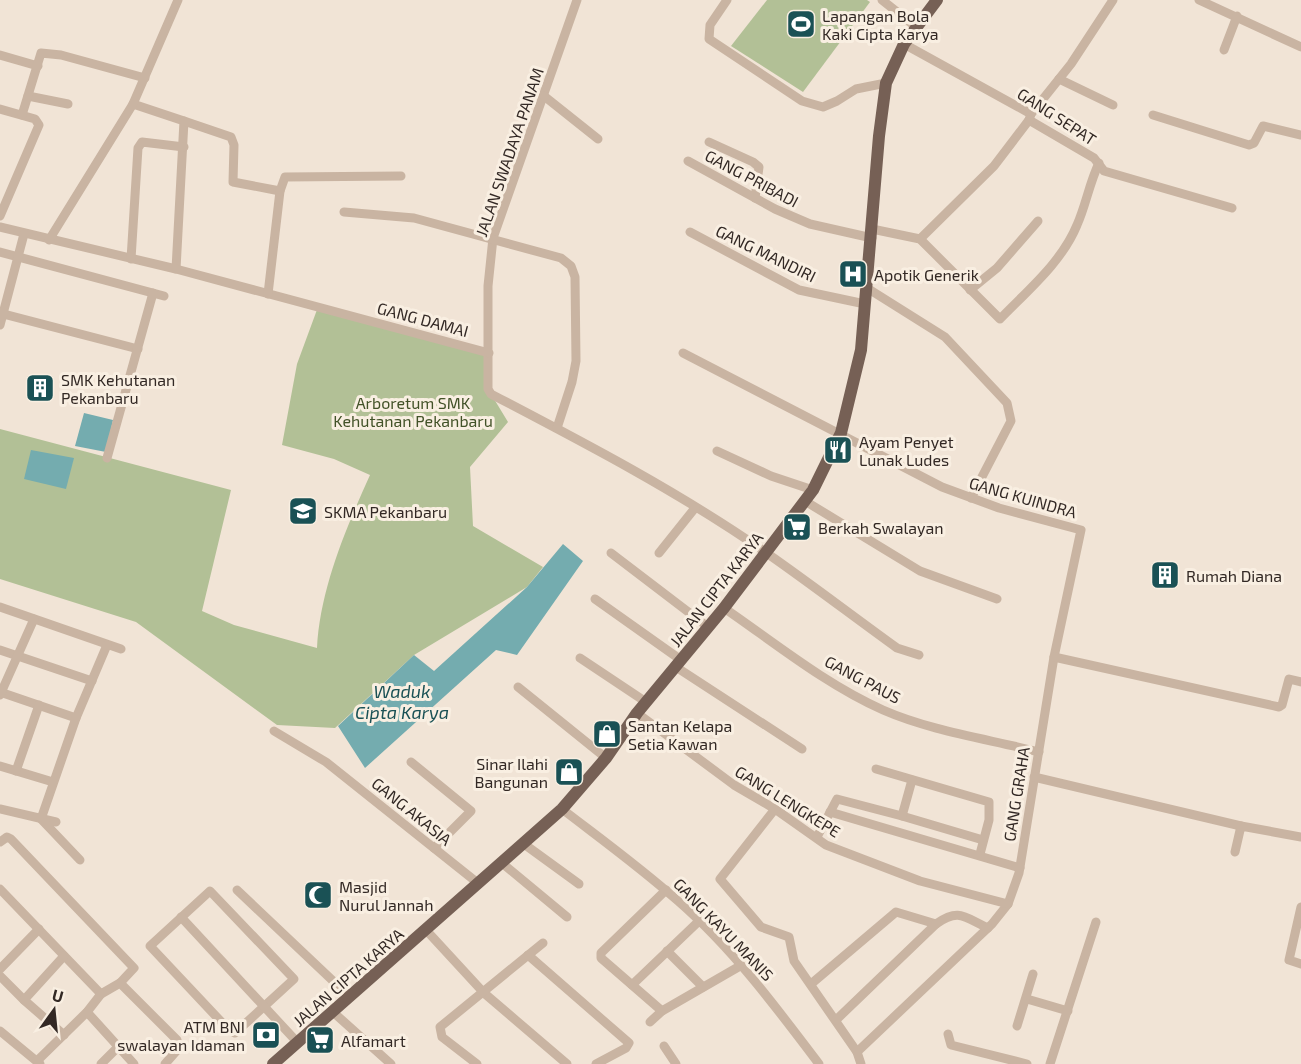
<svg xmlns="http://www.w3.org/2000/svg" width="1301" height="1064" font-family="'Exo 2',sans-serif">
<rect width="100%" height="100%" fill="#f1e4d6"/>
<g fill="#b2c096">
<path d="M767,0h100l3,2 -67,90 -72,-46z"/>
<path d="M318,307l171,46 2,41 17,28 -38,45 3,59 70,41 -16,20 -113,68 -79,73 -58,-3 -141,-103 -136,-43v-150l231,61 -29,121 32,14 83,23c3,-59 29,-120 53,-173l-36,-16 -52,-14 15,-81z"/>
</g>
<g fill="#74acaf">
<path d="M84,413l29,7 -7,32 -31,-6z"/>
<path d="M31,450l43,8 -8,31 -42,-10z"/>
<path d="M563,544l20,17 -66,94 -21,-5 -131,118 -27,-42 76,-71 20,16 93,-84z"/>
</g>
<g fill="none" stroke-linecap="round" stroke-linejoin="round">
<g stroke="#c9b4a2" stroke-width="9">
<path d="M577,0l-84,238 -5,48v103l3,5c94,49 190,99 277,160 43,30 86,63 129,94l22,7"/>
<path d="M727,0l-17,25 -1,14 93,62 21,6 14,-6 19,-12 30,-6"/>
<path d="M882,0l34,27"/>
<path d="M1199,0l102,47"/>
<path d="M904,44l127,70 -2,6 65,38 10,13 128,37"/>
<path d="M1224,50l13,-34"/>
<path d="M0,55l38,11"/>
<path d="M1059,79l54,26"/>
<path d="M28,96l40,8"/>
<path d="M544,96l54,43"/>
<path d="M133,104l51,17 -8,148"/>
<path d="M0,109l35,10 4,6 -39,91"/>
<path d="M1031,114l40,-50 42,-64"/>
<path d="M22,115l19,-62 20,2 84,23"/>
<path d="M1153,115l96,30 5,-2 9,-17 38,9"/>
<path d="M184,121l47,16 3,8 -1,37 47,9"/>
<path d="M709,142l44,20 6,5 -4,31"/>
<path d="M688,161l87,48 35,15 62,14"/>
<path d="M344,212l70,6 147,40 10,8 4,11 1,84 -4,21 -15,46"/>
<path d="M0,227l176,42 313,84"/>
<path d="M872,229l48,10 80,80c27,-28 62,-57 77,-94 9,-20 12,-41 22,-62"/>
<path d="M690,232l109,58 66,14"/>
<path d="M920,239l74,-73 35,-46"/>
<path d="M49,240l84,-136 45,-104"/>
<path d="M0,252l164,44"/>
<path d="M131,259l7,-111 4,-6 42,5"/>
<path d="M867,288l78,49 62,66 4,18 -40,77"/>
<path d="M970,290l27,-22 41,-47"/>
<path d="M268,294l12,-103 5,-14 116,-1"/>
<path d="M0,313l138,36"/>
<path d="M0,325l24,-91"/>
<path d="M683,353l259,134 57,21 82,22 -27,127 -35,216 -11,31 -16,20 -135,128"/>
<path d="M717,451l54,25 42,14"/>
<path d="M107,458l46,-165"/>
<path d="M805,501l115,70 77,28"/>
<path d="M611,553l97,74"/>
<path d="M659,553l36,-45"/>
<path d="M595,599l86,61"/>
<path d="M0,607l121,42"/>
<path d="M724,608c51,35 101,76 159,102 48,21 105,29 156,42"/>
<path d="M0,650l92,31"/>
<path d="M1054,657l225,50 3,-2 7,-26 12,3"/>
<path d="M580,658l66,44"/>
<path d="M676,667l126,82"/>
<path d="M518,687l88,71"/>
<path d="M0,692l76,26"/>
<path d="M0,695l34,-76"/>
<path d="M637,713l97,72 41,24 51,36 94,36 88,23"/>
<path d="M274,731l52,31 153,122"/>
<path d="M411,762l60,49 -37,37"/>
<path d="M0,766l53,16"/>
<path d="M876,769l113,33v18l-9,34"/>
<path d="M16,771l23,-66"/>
<path d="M1034,777l207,49"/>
<path d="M0,809l56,13"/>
<path d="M562,809c39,30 79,59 116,92 54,47 98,106 141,163"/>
<path d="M775,809l-55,70 41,48 28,10 5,24 63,91 4,12"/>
<path d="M830,812l190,56"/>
<path d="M902,816l81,24"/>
<path d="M817,837l20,-38 65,17 10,-36"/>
<path d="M0,842l7,-5 4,2 123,129 -14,15"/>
<path d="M524,844l55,40"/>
<path d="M1235,852l6,-26 60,11"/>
<path d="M80,860l-39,-41 35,-101 31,-73"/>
<path d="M502,863l65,54"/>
<path d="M0,889l101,105"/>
<path d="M237,890l113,107"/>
<path d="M210,891l84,88 -59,54 -7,-4 -78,-83z"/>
<path d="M1301,907l-12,53 12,4"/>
<path d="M181,917l117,126"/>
<path d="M426,930l58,63 83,71"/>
<path d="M667,951l36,36"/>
<path d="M528,955l101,88 -3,5 -30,16"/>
<path d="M0,969l39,-40"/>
<path d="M0,976l24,24"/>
<path d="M811,984l85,-72 40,12c23,-16 28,-7 52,4"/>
<path d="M632,985l67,-64"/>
<path d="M1027,999l41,12"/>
<path d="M662,1011l-61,-53v-5l65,-63"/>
<path d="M87,1012l47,52"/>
<path d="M333,1012l58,52"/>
<path d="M836,1020l100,-96"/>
<path d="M650,1022l12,-11 78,-45"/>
<path d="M1017,1026l16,-52"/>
<path d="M0,1031l40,33"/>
<path d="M948,1034l3,11 76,19"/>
<path d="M64,1035l-40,-35 40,-44"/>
<path d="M664,1046l12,18"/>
<path d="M37,1061l50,-49 14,-18 19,-11 57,57 2,8 -14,16"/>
<path d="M101,1064l17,-17"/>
<path d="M477,1064l-35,-27 -2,-10 103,-84"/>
<path d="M1050,1064l46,-142"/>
</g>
<path stroke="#766055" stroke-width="12" d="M273,1064l289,-255 44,-51 31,-45 87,-105 89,-118 28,-57 20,-83 18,-214 7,-53 18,-39 33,-44"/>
</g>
<defs>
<g id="stadium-square" transform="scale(1.5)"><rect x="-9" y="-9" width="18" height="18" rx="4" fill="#1a5155" stroke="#f9efe2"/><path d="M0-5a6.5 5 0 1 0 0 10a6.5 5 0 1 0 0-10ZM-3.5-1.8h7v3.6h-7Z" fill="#fff"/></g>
<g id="hospital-square" transform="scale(1.5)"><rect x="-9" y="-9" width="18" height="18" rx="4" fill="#1a5155" stroke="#f9efe2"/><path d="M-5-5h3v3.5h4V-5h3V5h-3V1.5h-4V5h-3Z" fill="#fff"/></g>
<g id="building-square" transform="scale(1.5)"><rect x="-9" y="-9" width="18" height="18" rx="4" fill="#1a5155" stroke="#f9efe2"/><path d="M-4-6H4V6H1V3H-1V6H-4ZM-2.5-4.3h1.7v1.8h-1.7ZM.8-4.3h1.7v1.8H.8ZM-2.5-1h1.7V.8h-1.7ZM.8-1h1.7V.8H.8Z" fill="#fff"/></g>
<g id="restaurant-square" transform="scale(1.5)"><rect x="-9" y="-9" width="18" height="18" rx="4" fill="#1a5155" stroke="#f9efe2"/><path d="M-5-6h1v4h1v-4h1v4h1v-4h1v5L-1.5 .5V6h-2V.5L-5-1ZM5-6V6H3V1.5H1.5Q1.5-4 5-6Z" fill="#fff"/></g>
<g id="school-square" transform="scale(1.5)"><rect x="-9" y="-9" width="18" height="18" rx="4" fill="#1a5155" stroke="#f9efe2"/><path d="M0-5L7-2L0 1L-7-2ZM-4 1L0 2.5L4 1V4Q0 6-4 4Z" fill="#fff"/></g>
<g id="supermarket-square" transform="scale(1.5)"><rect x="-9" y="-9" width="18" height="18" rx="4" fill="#1a5155" stroke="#f9efe2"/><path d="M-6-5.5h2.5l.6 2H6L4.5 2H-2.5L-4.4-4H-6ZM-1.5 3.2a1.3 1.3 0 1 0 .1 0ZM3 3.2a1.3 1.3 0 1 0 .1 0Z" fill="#fff"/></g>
<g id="shop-square" transform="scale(1.5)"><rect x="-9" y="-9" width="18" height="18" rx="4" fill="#1a5155" stroke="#f9efe2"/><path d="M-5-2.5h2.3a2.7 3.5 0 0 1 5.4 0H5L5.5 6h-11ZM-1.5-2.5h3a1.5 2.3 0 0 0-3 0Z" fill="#fff"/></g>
<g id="mosque-square" transform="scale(1.5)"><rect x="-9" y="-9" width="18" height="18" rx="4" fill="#1a5155" stroke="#f9efe2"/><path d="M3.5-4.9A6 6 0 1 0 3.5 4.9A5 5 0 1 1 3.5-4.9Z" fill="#fff"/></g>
<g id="bank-square" transform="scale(1.5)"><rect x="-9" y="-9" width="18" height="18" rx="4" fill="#1a5155" stroke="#f9efe2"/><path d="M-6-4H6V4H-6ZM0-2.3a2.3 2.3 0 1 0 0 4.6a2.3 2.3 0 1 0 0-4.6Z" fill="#fff"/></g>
</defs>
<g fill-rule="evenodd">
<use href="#stadium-square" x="801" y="24"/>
<use href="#hospital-square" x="853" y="274"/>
<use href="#building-square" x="40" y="388"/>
<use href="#restaurant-square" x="838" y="450"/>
<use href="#school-square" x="303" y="511"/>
<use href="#supermarket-square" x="797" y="527"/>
<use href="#building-square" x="1165" y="575"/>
<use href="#shop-square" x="607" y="734"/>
<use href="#shop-square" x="569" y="772"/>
<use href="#mosque-square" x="318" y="895"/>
<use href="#bank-square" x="266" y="1035"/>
<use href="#supermarket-square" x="320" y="1040"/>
</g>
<g text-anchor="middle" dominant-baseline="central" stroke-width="6" stroke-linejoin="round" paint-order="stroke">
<g font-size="16" fill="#332925" stroke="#f9efe2" text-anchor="start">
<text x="822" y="15">Lapangan Bola<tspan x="822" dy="18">Kaki Cipta Karya</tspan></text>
<text x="874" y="274">Apotik Generik</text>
<text x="61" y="379">SMK Kehutanan<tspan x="61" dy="18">Pekanbaru</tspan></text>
<text x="859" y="441">Ayam Penyet<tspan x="859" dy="18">Lunak Ludes</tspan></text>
<text x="324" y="511">SKMA Pekanbaru</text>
<text x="818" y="527">Berkah Swalayan</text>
<text x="1186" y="575">Rumah Diana</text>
<text x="628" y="725">Santan Kelapa<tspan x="628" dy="18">Setia Kawan</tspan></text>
<text x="548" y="763" text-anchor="end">Sinar Ilahi<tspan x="548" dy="18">Bangunan</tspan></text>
<text x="339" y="886">Masjid<tspan x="339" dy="18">Nurul Jannah</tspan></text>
<text x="245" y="1026" text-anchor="end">ATM BNI<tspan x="245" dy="18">swalayan Idaman</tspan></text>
<text x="341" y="1040">Alfamart</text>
</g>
<g font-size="16" fill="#332925" stroke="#f9efe2">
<text transform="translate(1057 116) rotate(33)">GANG SEPAT</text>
<text transform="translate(509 152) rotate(-71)">JALAN SWADAYA PANAM</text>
<text transform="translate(752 178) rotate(28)">GANG PRIBADI</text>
<text transform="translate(766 253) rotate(26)">GANG MANDIRI</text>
<text transform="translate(423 319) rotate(15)">GANG DAMAI</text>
<text transform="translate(1023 497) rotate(16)">GANG KUINDRA</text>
<text transform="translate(716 589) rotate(-52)">JALAN CIPTA KARYA</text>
<text transform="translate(863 679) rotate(28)">GANG PAUS</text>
<text transform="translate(1016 794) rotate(-81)">GANG GRAHA</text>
<text transform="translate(788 801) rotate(32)">GANG LENGKEPE</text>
<text transform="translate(412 811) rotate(39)">GANG AKASIA</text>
<text transform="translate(724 929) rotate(46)">GANG KAYU MANIS</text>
<text transform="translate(348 977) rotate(-41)">JALAN CIPTA KARYA</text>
</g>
<g font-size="16" fill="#425228" stroke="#f9efe2">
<text x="413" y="402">Arboretum SMK<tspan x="413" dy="18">Kehutanan Pekanbaru</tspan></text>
</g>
<g font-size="18" font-style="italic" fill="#1a5155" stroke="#f9efe2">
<text x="402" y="691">Waduk<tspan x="402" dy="21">Cipta Karya</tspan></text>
</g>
</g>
<g transform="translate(54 1010) rotate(15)" stroke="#f9efe2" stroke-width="4.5" paint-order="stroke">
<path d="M0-4.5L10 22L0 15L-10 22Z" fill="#332925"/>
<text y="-9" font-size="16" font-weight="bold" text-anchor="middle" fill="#332925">U</text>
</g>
</svg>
